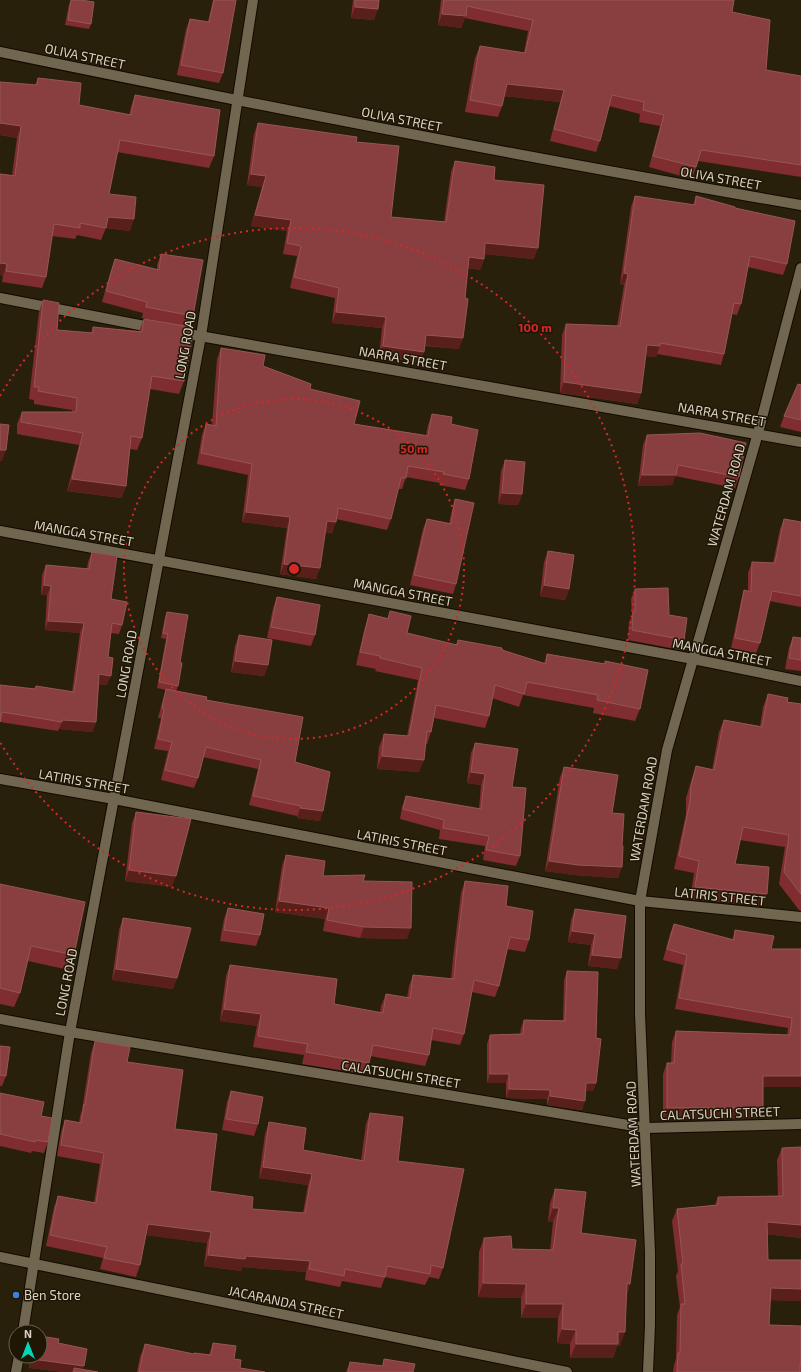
<svg xmlns="http://www.w3.org/2000/svg" width="801" height="1372" font-family="'Exo 2',sans-serif">
<rect width="100%" height="100%" fill="#29200c"/>
<g fill="none" stroke-linecap="round" stroke-linejoin="round">
<g stroke="#120900" stroke-width="12">
<g id="minor">
<path d="M0,52c266,55 533,107 801,153"/>
<path d="M0,298l155,30"/>
<path d="M177,332l624,110"/>
<path d="M0,531l693,128 108,22"/>
<path d="M0,779l114,20 526,102 161,16"/>
<path d="M0,1019l70,13 576,96 155,-4"/>
<path d="M0,1257l567,115"/>
</g>
</g>
<g stroke="#120900" stroke-width="12">
<g id="tertiary">
<path d="M23,1332l47,-300 131,-696 52,-336"/>
<path d="M16,1372l3,-16"/>
<path d="M648,1372l2,-47v-73l-10,-238v-113l27,-151 91,-317 43,-165"/>
</g>
</g>
<use href="#minor" stroke="#716650" stroke-width="10"/>
<use href="#tertiary" stroke="#716650" stroke-width="10"/>
</g>
<g fill="#802d2f">
<path d="M71,0l20,24 -2,5 -24,-4 4,-21z"/>
<path d="M213,0h23l-13,73 -4,10 -42,-8 9,-46 4,-10 18,3z"/>
<path d="M353,0h26l-5,20 -23,-2z"/>
<path d="M441,0h293l-2,12 69,117v48l-103,-16 -6,18 -43,-12 11,-41 -21,-4 1,-8 -31,-8 -9,35 -4,11 -46,-11 10,-39 -56,-6 -2,10 -4,11 -33,-5 10,-54 5,-12 44,7 4,-22 -63,-13 -4,10 -23,-3z"/>
<path d="M38,78l41,27 50,10 2,-8 4,-12 79,61 -5,12 -92,-16 -8,42 21,37 -24,-3 -5,12 -24,-5 -2,4 -23,-3 -6,41 -4,11 -40,-6 1,-6 -3,-1v-101l12,1 5,-37 -17,-3v-53l35,3z"/>
<path d="M258,123l98,19 35,75 53,5 7,-50 4,-11 39,19 40,79 -50,-5v5l-4,11 -12,-2 -9,81 -34,-3 -5,16 -41,-5 3,-29 -50,-5 3,-25 -45,-10 7,-32 -14,-2 4,-23 -36,-5 11,-39 -15,-2 7,-51z"/>
<path d="M635,196l58,9 3,-9 39,12 52,56 -4,11 -35,-8 -7,37 -4,11 -5,-1 -8,40 -3,11 -64,-11 -1,3 -10,-1 -5,37 -4,11 -77,-11 2,-58 4,-11 51,2 7,-41 -4,-1 11,-77z"/>
<path d="M161,254l32,62 -5,11 -46,-9 1,-5 -41,-11 9,-32 4,-11 42,11v-5z"/>
<path d="M43,300l14,30 34,3 2,-6 46,4 5,-12 44,20 -4,42 -5,13 -29,-5 -8,49 -5,12 -7,-1 -4,37 -5,12 -54,-7 12,-46 -62,-11v-10l5,-12h50v-2l-38,-6v-4l-5,-1 10,-87z"/>
<path d="M221,348l42,18 47,23 44,35 72,11 2,-10 4,-11 19,10 18,55 -4,11 -26,-5 1,-2 -34,-6 -4,12h-4l-7,30 -4,11 -51,-11 -4,14 -7,-1 -9,47 -36,-5 7,-46 -45,-6 6,-47 -51,-11 5,-29 4,-11 6,1 5,-66z"/>
<path d="M801,385v47l-21,-5 4,-11z"/>
<path d="M647,435l92,42 -4,11 -60,-12 -3,9 -34,1 5,-41z"/>
<path d="M505,460l17,34 -4,11 -20,-1 3,-33z"/>
<path d="M455,499l1,85 -3,10 -43,-9 13,-56 4,-10 22,4 3,-13z"/>
<path d="M784,519l17,3v85l-32,-6 -9,42 -4,10 -25,-5 10,-47 3,-11 4,1v-18l4,-11 21,1 7,-34z"/>
<path d="M548,551l21,38 -4,11 -25,-4 4,-34z"/>
<path d="M92,552l30,73 -3,9 -8,-1 -3,24 -1,28 -8,-1 -3,38 -4,10 -33,-3 -1,2 -58,-9v-37l34,4 2,-3 36,6 8,-59 -35,-3 2,-35h-6l1,-20 4,-10 41,4 1,-7z"/>
<path d="M635,589l34,26 15,25 -3,10 -53,-10 1,-18 3,-6 -1,-17z"/>
<path d="M277,597l38,38 -4,11 -44,-8 6,-30z"/>
<path d="M390,611l17,22 49,12 2,-5 44,10 42,13 3,-9 57,10 1,-3 35,48 -5,12 -42,-8 1,-5 -71,-13 -4,12 -27,-9 -3,18 -4,12 -51,-10 -3,14 -4,12h-2l-6,28 -42,-3 2,-22 5,-13 23,2 11,-56 -43,-9 1,-2 -20,-4 9,-38 4,-13 19,4z"/>
<path d="M167,612l13,50 -2,24 -2,5 30,9 89,62 25,59 -23,-3v-2l-48,-11 9,-36 -55,-12 -5,21 -4,10 -33,-8 7,-29 -14,-2 7,-31h-3l5,-19 3,-9 -9,-2 9,-49 -5,-1 4,-21z"/>
<path d="M239,635l29,30 -4,11 -33,-4 4,-26z"/>
<path d="M793,637l8,1v33l-16,-2 4,-22z"/>
<path d="M768,694l19,8 14,2v207l-2,-1 -20,-26 6,-37 -45,-7 -5,24 27,42 -72,-7 4,-26 -20,-4 12,-55v-16l6,-20 4,-12 16,4 7,-38 5,-12 36,6 3,-19z"/>
<path d="M475,743l37,44 8,69 -4,10 -33,-6 2,-14 -46,-7 1,-9 -40,-11 2,-12 4,-11 73,13 2,-24 -14,-2 4,-30z"/>
<path d="M564,767l48,46 10,33 -4,32 -44,-3 -29,-4 15,-94z"/>
<path d="M136,812l36,75 -47,-6 7,-58z"/>
<path d="M286,855l37,21 40,5 44,58 -47,-1 -37,-7 2,-12 -50,-7 7,-46z"/>
<path d="M465,881l41,25 23,34 -4,12 -18,-3 -8,37 -4,11 -23,-5 -8,42 -4,11 -29,-5 -2,15 -4,11 -55,-10 -6,18 -62,-10 2,-9 -51,-8 4,-21 -37,-5 6,-45 4,-11 104,39 46,9 1,-7 5,-12 21,4 2,-12 4,-11 38,4 2,-21 8,-65z"/>
<path d="M0,885l74,70 -5,15 -41,-9 -8,32 -6,14 -14,-3z"/>
<path d="M228,908l32,27 -4,11 -36,-5 4,-22z"/>
<path d="M575,909l51,7 -9,53 -29,-3 3,-21 -23,-3 3,-22z"/>
<path d="M123,918l50,71 -61,-9 7,-50z"/>
<path d="M674,924l58,16 3,-10 36,19h30v138h-38l-4,31 -96,1v-45l4,-11h4l1,-21 4,-11 111,4 1,-7 -113,-19 8,-44 -20,-5 7,-26z"/>
<path d="M567,971l29,67v45l-3,8h-7l-4,19 -35,-5v-6l-41,-1v-15h-19v-39l3,-9 30,-1 1,-6 3,-8h39l1,-40z"/>
<path d="M95,1041l32,21 48,67 35,62 42,18 51,4 5,-28 -49,-7 6,-44 4,-12 34,28 58,10 5,-36 4,-11 28,48 45,107 -4,11 -10,-2 -4,8 -40,-8 -4,11 -39,-7 -2,6 -35,-7 1,-8 -64,-5 -1,4 -37,-5 3,-23 -61,-8 -6,30 -4,12 -36,-8 3,-11 -57,-12 8,-39 4,-11 36,7 6,-39 -43,-8 4,-24 4,-12 14,3 1,-7 2,-6 9,-57z"/>
<path d="M0,1046l6,30 -4,10h-2z"/>
<path d="M231,1091l27,33 -4,12 -32,-6 5,-28z"/>
<path d="M0,1093l41,23 7,26 -4,11 -12,-2 -1,2 -31,-7z"/>
<path d="M801,1147v91l-34,-4 1,26 33,41 -31,-1 -1,25 32,1v-16v62h-128l1,-7 2,-6 1,-44 3,-8 -4,-31 2,-5 -6,-50 5,-12 38,-4 3,-8 60,-1 -1,-36 5,-12z"/>
<path d="M555,1189l26,44 49,51 -3,10 -7,52h-3l-4,12h-43v-14l-13,-1 1,-25h-37v-20l-43,-1 1,-45 5,-14 28,11 38,1 3,-28h-5l2,-19z"/>
<path d="M58,1343l24,26 16,3h-34l-35,-4 2,-12h9z"/>
<path d="M213,1343l21,16 6,9 25,4h-128l3,-15 5,-13 49,10 15,1z"/>
<path d="M384,1359l29,13h-67l4,-10 32,4z"/>
</g>
<g fill="#59201a">
<path d="M355,7l23,2 -4,11 -23,-2z"/>
<path d="M442,14l24,2 -5,12 -23,-3z"/>
<path d="M507,84l57,6 -4,12 -58,-6z"/>
<path d="M0,123l21,3 -4,12 -17,-3z"/>
<path d="M251,174l15,2 -4,11 -15,-2z"/>
<path d="M255,215l36,5 -4,11 -36,-5z"/>
<path d="M108,217l26,2 -4,12 -26,-3z"/>
<path d="M485,243l53,5 -4,11 -53,-5z"/>
<path d="M469,257l15,2 -4,11 -15,-2z"/>
<path d="M0,263l7,1 -4,12 -3,-1z"/>
<path d="M624,273l4,1 -4,11 -4,-1z"/>
<path d="M336,312l50,5 -4,11 -50,-5z"/>
<path d="M426,335l37,3 -4,11 -37,-4z"/>
<path d="M647,345l13,1 -4,11 -13,-1z"/>
<path d="M383,346l41,6 -4,10 -41,-5z"/>
<path d="M564,382l77,11 -4,11 -77,-11z"/>
<path d="M0,450h6l-4,11h-2z"/>
<path d="M642,475h34l-4,10 -34,1z"/>
<path d="M72,479l54,7 -5,12 -54,-7z"/>
<path d="M502,493l20,1 -4,11 -20,-1z"/>
<path d="M246,512l44,5 -3,11 -45,-6z"/>
<path d="M327,521l9,1 -4,11 -9,-2z"/>
<path d="M284,564l36,4 -4,11 -36,-5z"/>
<path d="M44,585l7,1 -4,9h-6z"/>
<path d="M544,585l25,4 -4,11 -25,-4z"/>
<path d="M48,621l36,2 -4,10 -35,-3z"/>
<path d="M235,661l33,4 -4,11 -33,-4z"/>
<path d="M99,674l12,2 -4,9 -11,-1z"/>
<path d="M62,720l34,2 -4,10 -33,-3 3,-7z"/>
<path d="M382,756l42,4 -5,12 -42,-3z"/>
<path d="M471,772l14,2 -4,11 -14,-2z"/>
<path d="M300,808l23,3 -3,10 -23,-3z"/>
<path d="M549,861l73,6 -4,11 -44,-3 -29,-4z"/>
<path d="M129,870l47,6 -4,11 -47,-6z"/>
<path d="M695,887l72,7 -5,12 -72,-7z"/>
<path d="M279,901l50,7 -4,11 -50,-7z"/>
<path d="M364,927l47,1 -4,11 -47,-1z"/>
<path d="M572,931l23,3 -4,11 -23,-3z"/>
<path d="M592,955l29,3 -4,11 -29,-3z"/>
<path d="M116,969l61,9 -4,11 -61,-9z"/>
<path d="M224,1009l37,5 -4,12 -37,-5z"/>
<path d="M490,1074h19l-3,9h-19z"/>
<path d="M763,1076h38v11h-42z"/>
<path d="M586,1083h10l-3,8h-10z"/>
<path d="M509,1089l41,1 -3,9 -41,-1z"/>
<path d="M550,1096l35,5 -3,9 -35,-5z"/>
<path d="M667,1108h96l-4,10 -96,1z"/>
<path d="M263,1167l49,7 -4,11 -49,-7z"/>
<path d="M553,1208h6l-6,14h-5z"/>
<path d="M767,1222l34,3v13l-38,-4z"/>
<path d="M148,1224l63,8 -4,11 -63,-8z"/>
<path d="M208,1255l38,1 64,5 -4,11 -64,-5 -1,4 -37,-5z"/>
<path d="M483,1283l43,1 -5,14 -43,-1z"/>
<path d="M627,1283l3,1 -5,14z"/>
<path d="M771,1288l30,1v12l-35,-1z"/>
<path d="M526,1304h37l-5,14h-37z"/>
<path d="M562,1329l14,1 -6,14 -13,-1z"/>
<path d="M618,1332h7l-5,14h-3l-4,12h-43l6,-14z"/>
<path d="M32,1359l52,7 -3,6 -7,-4 -2,4h-8l-35,-4z"/>
</g>
<g fill="#893e40" stroke="#965655">
<path d="M71,0h10l13,2 -3,22 -23,-4z"/>
<path d="M214,0h22l-13,73 -42,-8 9,-46 19,3z"/>
<path d="M355,0h24l-1,9 -23,-2z"/>
<path d="M444,0h290l-2,12 38,8 -4,50 35,6v50l-1,2 1,1v36l-100,-15 -5,17 -43,-11 11,-41 -21,-5 1,-8 -32,-7 -12,46 -46,-12 10,-39 -57,-6 -5,22 -32,-6 10,-54 45,7 8,-33 -66,-14 -1,10 -24,-2z"/>
<path d="M38,78l43,5 -2,22 52,10 4,-20 85,15 -6,46 -94,-16 -11,54 27,3 -2,22 -26,-2 -2,11 -26,-5v5l-26,-4 -8,53 -40,-6 1,-7 -7,-1v-89l15,2 6,-50 -21,-3v-41l37,3z"/>
<path d="M258,123l99,14 -1,5 43,4 -8,71 55,5 9,-61 40,6 -1,13 50,5 -6,63 -53,-5 -1,16 -15,-2 -4,41 3,1 -5,39 -37,-3 -2,17 -41,-6 3,-29 -50,-5 3,-24 -45,-11 7,-31 -14,-3 4,-23 -36,-5 11,-39 -15,-2z"/>
<path d="M635,196l60,9 1,-9 39,11v1l60,13 -8,43 -37,-8 -9,48 -7,-1 -10,51 -64,-11v3l-13,-1 -6,48 -77,-11 2,-58 54,2 8,-52 -4,-1z"/>
<path d="M161,254l42,6 -10,56 -47,-9 1,-5 -41,-11 9,-32 44,11z"/>
<path d="M43,300l16,3 -2,27 36,3v-6l49,5 2,-13 47,8 -3,12 4,1 -8,41 -32,-5 -10,62 -11,-2 -5,50 -54,-7 11,-46 -62,-11 1,-10h54l1,-14 -39,-7 1,-4h-5z"/>
<path d="M221,348l44,7 -2,11 48,18 -1,5 50,12 -6,23 74,12 4,-22 20,3 -1,7 27,6 -9,49 -26,-5 1,-2 -36,-6 -2,12h-5l-10,41 -53,-11 -2,14 -9,-1 -7,47 -36,-4 6,-47 -44,-5 6,-48 -51,-11 5,-29 10,2z"/>
<path d="M798,384l3,1v35l-17,-4z"/>
<path d="M0,424l9,1 -3,25h-6z"/>
<path d="M700,433l46,10 -7,34 -61,-12 -2,10h-34l5,-40z"/>
<path d="M505,460l20,2 -3,32 -20,-1z"/>
<path d="M455,499l19,4 -18,81 -42,-9 13,-56 24,5z"/>
<path d="M784,519l17,3v74l-29,-5 -12,52 -25,-5 9,-48 7,2 1,-30 23,1z"/>
<path d="M548,551l26,4 -5,34 -25,-4z"/>
<path d="M92,552l25,4 -6,43 16,3 -5,23 -10,-2 -4,34 5,1 -2,18 -12,-2 -3,48 -34,-2v2l-60,-10 -2,10v-37l35,4 1,-3 38,6 10,-69 -36,-2 3,-35 -7,-1 2,-20 43,4z"/>
<path d="M668,588l1,27 18,3 -3,22 -52,-10 1,-18h2v-23z"/>
<path d="M277,597l43,8 -5,30 -44,-8z"/>
<path d="M390,611l21,5 -4,17 50,12 1,-5 44,8v2l44,14 1,-10 58,10v-3l43,9 -8,39 -43,-9 1,-5 -71,-13 -3,12 -29,-9 -6,31 -53,-11 -5,27 -4,-1 -3,29 -42,-4 2,-22 25,2 13,-68 -42,-10v-2l-20,-4 9,-38 19,5z"/>
<path d="M167,612l21,3 -8,47 2,1 -4,23 -19,-4 9,-48 -5,-1z"/>
<path d="M239,635l33,5 -4,25 -33,-4z"/>
<path d="M793,637l8,1v22l-12,-2z"/>
<path d="M166,689l41,8 -1,3 97,17 -8,45 35,10 -7,39 -23,-3 1,-2 -48,-10 8,-36 -55,-13 -8,31 -33,-8 7,-28 -14,-3 6,-30 -2,-1z"/>
<path d="M768,694l20,4 -1,4 14,2v190l-17,-22 5,-37 -46,-8 -8,37 34,3 -2,27 -72,-7 4,-26 -20,-5 11,-55 1,-15 5,-20 18,4 10,-50 38,7z"/>
<path d="M475,743l43,6 -6,38 14,1 -6,68 -34,-6 3,-14 -46,-8 1,-8 -41,-11 3,-13 75,13 4,-35 -14,-2z"/>
<path d="M564,767l54,8 -6,38 12,1 -2,32h1l-1,21 -44,-2 -29,-4z"/>
<path d="M136,812l55,7 -15,57 -47,-6z"/>
<path d="M286,855l39,6 -2,15 42,-1 -2,6 49,1 -1,46 -47,-1 -37,-7 2,-12 -50,-7z"/>
<path d="M465,881l43,5 -2,20 27,5 -4,29 -19,-3 -11,49 -25,-6 -10,54 -31,-6 -4,27 -56,-10 -4,18 -63,-11 2,-8 -50,-8 3,-22 -37,-5 6,-44 107,14 -3,25 49,9 3,-19 24,4 3,-23 41,4 3,-33z"/>
<path d="M0,884l85,18 -11,53 -43,-9 -11,47 -20,-5z"/>
<path d="M228,908l36,6 -4,21 -36,-5z"/>
<path d="M575,909l51,7 -5,42 -29,-3 3,-21 -23,-3z"/>
<path d="M123,918l68,10 -14,50 -61,-9z"/>
<path d="M674,924l60,16 1,-10 39,6 -3,13h30v127h-38v32h-96v-45h7l2,-32 114,4 2,-17 -113,-20 8,-43 -20,-6z"/>
<path d="M567,971l31,1 -2,66 5,1 -5,44h-10l-1,18 -35,-5v-6l-41,-1v-15h-19v-39l33,-1 1,-14 41,1z"/>
<path d="M95,1041l35,6 -3,15 56,8 -8,59 42,5 -7,57 43,6 -1,12 53,4 7,-39 -49,-7 6,-45 37,6 -3,22 61,11 6,-48 33,4 -5,44 66,8 -21,99 -12,-3 -1,9 -43,-8 -2,11 -40,-8 -1,7 -35,-7 1,-8 -64,-5 -1,3 -37,-4 3,-23 -63,-8 -8,41 -36,-7 3,-11 -57,-12 8,-39 38,7 8,-50 -43,-8 4,-25 16,3 3,-19 1,1z"/>
<path d="M0,1046l10,1 -4,29 -6,-1z"/>
<path d="M231,1091l32,6 -5,27 -32,-5z"/>
<path d="M0,1093l44,9 -3,14 11,2 -4,24 -13,-2v2l-35,-8z"/>
<path d="M801,1147v78l-34,-3 1,38h33v29l-30,-1 -2,37 32,1v39h-1v7h-123l1,-19h2l1,-49h4l-4,-40h2l-6,-55 41,-4v-8l65,-1 -1,-48z"/>
<path d="M555,1189l31,3 -5,41 55,7 -6,44 -3,-1 -2,49h-7v12h-42v-14l-14,-1 1,-25h-37v-20l-43,-1 1,-45 27,-2 1,13 41,1 6,-42h-6z"/>
<path d="M40,1336l19,3 -1,4 29,6 -3,17 -52,-7v-3h8z"/>
<path d="M213,1343l23,3 -2,13 7,1 -1,8 25,4h-126l6,-28 49,10v-1l17,2z"/>
<path d="M384,1359l31,5 -2,8h-65l2,-10 33,4z"/>
<path d="M74,1368l24,4h-24z"/>
</g>
<g fill="none" stroke="#d62828" stroke-width="2" stroke-dasharray="2 4">
<circle cx="294" cy="569" r="170"/>
<path d="M0 396A341 341 0 1 1 0 742"/>
</g>
<circle fill="#3f7fe0" stroke="#1f1604" stroke-width="1.5" cx="16" cy="1295" r="4"/>
<g text-anchor="middle" dominant-baseline="central" stroke-width="3" stroke-linejoin="round" paint-order="stroke">
<g font-size="13" fill="#dad3c7" stroke="#1f1604">
<text transform="translate(85 56) rotate(12)">OLIVA STREET</text>
<text transform="translate(402 119) rotate(11)">OLIVA STREET</text>
<text transform="translate(721 178) rotate(10)">OLIVA STREET</text>
<text transform="translate(185 345) rotate(-80)">LONG ROAD</text>
<text transform="translate(403 358) rotate(10)">NARRA STREET</text>
<text transform="translate(722 414) rotate(10)">NARRA STREET</text>
<text transform="translate(726 495) rotate(-74)">WATERDAM ROAD</text>
<text transform="translate(84 533) rotate(10)">MANGGA STREET</text>
<text transform="translate(403 592) rotate(11)">MANGGA STREET</text>
<text transform="translate(722 652) rotate(11)">MANGGA STREET</text>
<text transform="translate(126 664) rotate(-80)">LONG ROAD</text>
<text transform="translate(84 781) rotate(10)">LATIRIS STREET</text>
<text transform="translate(643 809) rotate(-80)">WATERDAM ROAD</text>
<text transform="translate(402 842) rotate(11)">LATIRIS STREET</text>
<text transform="translate(720 896) rotate(6)">LATIRIS STREET</text>
<text transform="translate(66 982) rotate(-79)">LONG ROAD</text>
<text transform="translate(401 1074) rotate(9)">CALATSUCHI STREET</text>
<text transform="translate(720 1113) rotate(-2)">CALATSUCHI STREET</text>
<text transform="translate(633 1134) rotate(-93)">WATERDAM ROAD</text>
<text transform="translate(286 1302) rotate(12)">JACARANDA STREET</text>
</g>
<g font-size="13" fill="#dad3c7" stroke="#1f1604" text-anchor="start">
<text x="24" y="1295">Ben Store</text>
</g>
</g>
<circle cx="294" cy="569" r="6" fill="#d62828" stroke="#1f1604" stroke-width="2"/>
<g font-size="12" text-anchor="middle" font-weight="bold" fill="#d62828" stroke="#1f1604" stroke-width="3" stroke-linejoin="round" paint-order="stroke">
<text x="535" y="332">100 m</text>
<text x="414" y="453">50 m</text>
</g>
<g transform="translate(28 1344)"><circle r="19" fill="#1f1604" stroke="#6a6252"/>
<path d="M0-3L7 15L0 10L-7 15Z" fill="#03d5b6"/>
<text y="-6" font-size="11" font-weight="bold" text-anchor="middle" fill="#dad3c7">N</text>
</g>
</svg>
